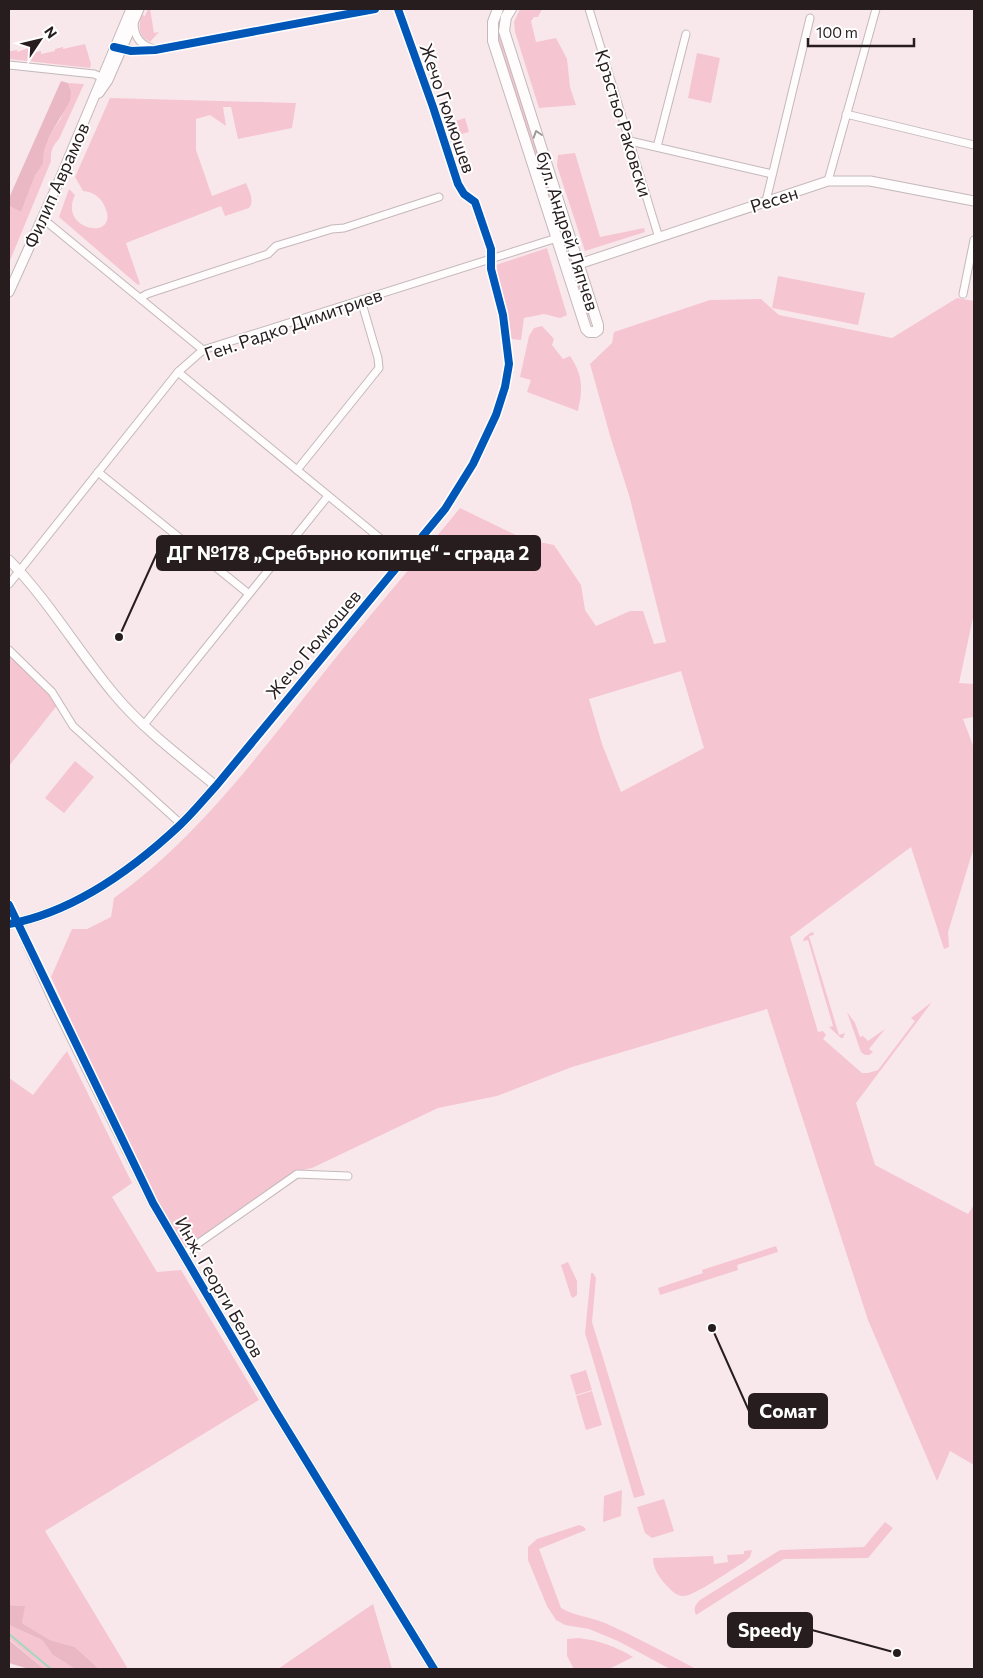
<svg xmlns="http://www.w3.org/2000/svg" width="983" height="1678" font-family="Commissioner,sans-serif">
<rect width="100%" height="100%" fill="#f8e8ec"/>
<g fill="#f6c5d2" fill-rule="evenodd">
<path d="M148,9h2l4,24 5,-1 -9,10c-12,-6 -12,-16 -8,-27l3,1z"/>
<path d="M520,9h22l-4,8h-4l-3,4 5,21 20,-4 11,21 3,28 6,18 -37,3 -24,-76 -1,-10z"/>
<path d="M498,31h1l92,284 -3,1 -89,-269z"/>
<path d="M85,44l6,20 -1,4 -81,-9 1,-8 7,-1v2l18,-6 1,6 5,-1v3l14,-3v-2l8,-2v2z"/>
<path d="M697,53l23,5 -9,45 -23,-5z"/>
<path d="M68,83l16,1 -25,55c-6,6 -9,13 -8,22l-42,102v-57l12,6 14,-38 8,-10 1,-13 6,-16 11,-17 10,-27z"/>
<path d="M110,98l186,5 -4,25 -54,11 -7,-32h-8l3,19 -16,-11 -14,4v31l16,46 34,-13c3,8 9,18 3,25l-24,8 -4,-10 -95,37 14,41 -2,1 -79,-68 10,-28 6,6c-18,37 48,47 29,10 -4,-9 -12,-13 -21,-14l-8,-14z"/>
<path d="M465,118l4,14 -14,4 1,5 -5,1 -5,-18z"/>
<path d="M575,153l25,84 44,-9 1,4 -60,19 -28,-85 1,-11z"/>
<path d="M547,248l20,67 -7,3 -16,-4 -20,4 -3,22 -10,-1 -15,-74z"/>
<path d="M778,276l87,17 -7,32 -86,-17z"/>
<path d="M957,298l17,3v312l-15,70 15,1v33l-11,2 11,29v99l-26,85 1,15 -5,2 -33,-102 -121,90 28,95 5,-1 3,4 -3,4 39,34h6l10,-3 37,-49 -4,-3 21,-16 -76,101 19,62 93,49 6,-9v260l-24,-14 -13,30 -69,-161 -101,-311 -195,58 -75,29 -59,12 -126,60 -19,4 -109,76 -25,-42 -84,-176 -24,-53 21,-48h15l24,-12 3,-19c83,-59 145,-144 208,-223 45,-57 92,-111 138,-167l64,31 30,6 27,40 4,25 11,16 34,-15h13l11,33 12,-2 -37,-147 -18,-56 -21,-75 22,-21 2,-11 96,-32 51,-1 18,16 113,23zM681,671l23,77 -83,44 -19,-48 -13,-45z"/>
<path d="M542,326l12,13 -2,6 11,14 7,-3c13,19 13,33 8,55l-51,-19 4,-12 -11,-3 9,-41 5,-8z"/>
<path d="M9,650l50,53 -50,63z"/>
<path d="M75,761l19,16 -30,36 -19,-15z"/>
<path d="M813,932l1,3 -5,1 30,99 6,-2 -2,5h-2l-12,-11 4,-1 -25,-86 -5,1 1,-3 6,-5z"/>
<path d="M847,1012l8,11 5,14 3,-1 5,5 17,-12 -16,20 4,3 -4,3h-4l-4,-3z"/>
<path d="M67,1051l65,132 -20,14 45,75 24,-2 78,130 -214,131 83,138h-29l-24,-22 -25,-7 -28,-17 2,-17 -15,-1v-527l24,17z"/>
<path d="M776,1246l2,6 -41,13 1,5 -78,25 -2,-7 45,-15 -1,-3z"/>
<path d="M568,1262l9,19v14l-4,3 -2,-2 -10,-31z"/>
<path d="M591,1273h2l3,5 -4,44 53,173 -11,3 -49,-165z"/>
<path d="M586,1370l6,20 -16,5 -6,-20z"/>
<path d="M592,1391l10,34 -16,5 -10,-34z"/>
<path d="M622,1490l-1,26 -18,6 1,-26z"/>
<path d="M664,1499l10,32 -22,7 -7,-5 -8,-26z"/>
<path d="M885,1522l8,6 -25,30 -84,1 -88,56c-3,-7 -1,-10 4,-15l80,-50 84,-3z"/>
<path d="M579,1525l5,2 2,3 -47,19 22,59c14,8 30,9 44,15 31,14 61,30 91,46h-26l-52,-28 -29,-12 -24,-4 -9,-5 -9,-14 -19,-46v-13l9,-8z"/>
<path d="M752,1550l-2,7 -7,6c-11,6 -51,35 -61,33 -7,-1 -11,-6 -16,-11 -7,-8 -13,-16 -13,-27l60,-2 1,8 14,-2 -1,-7 17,-1v-3z"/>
<path d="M373,1604l19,65h-114z"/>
<path d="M9,1625l33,15 11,15 22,14h-31l-35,-30z"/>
<path d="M578,1638c20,2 37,8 55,19l-24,12h-35l-7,-13v-17z"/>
</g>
<g fill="#eab8c4">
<path d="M61,81l7,2 3,8 -1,10 -20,34 -6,16 -1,13 -8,11 -14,37 -12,-6v-8z"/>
<path d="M9,1605l16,1 -3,17 28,17 25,7 24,22h-24l-22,-14 -11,-15 -33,-15z"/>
<path d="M9,1640l35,29h-15l-20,-6z"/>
</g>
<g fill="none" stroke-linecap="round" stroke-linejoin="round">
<path stroke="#a5d7bc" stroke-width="2" d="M9,1634l42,35"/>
<g stroke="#c4b8ba" stroke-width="9">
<g id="minor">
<path d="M589,9l70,229"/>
<path d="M134,23c0,14 7,23 21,26"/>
<path d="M117,48l22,3 16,-1 220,-41"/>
<path d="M9,65l85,9 7,3"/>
<path d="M846,114l128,31"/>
<path d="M630,141l142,33"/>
<path d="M657,147l29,-113"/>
<path d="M828,181l48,-172"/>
<path d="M766,201l44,-183"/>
<path d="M42,218l161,132"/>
<path d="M963,294l11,-54"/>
<path d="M140,298l7,-4 121,-40 8,-8 56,-17 12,-1 95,-31"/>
<path d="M178,372l226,186"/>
<path d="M297,470l82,-102 -1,-10 -17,-58"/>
<path d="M98,472l151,122"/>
<path d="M9,584l169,-212 25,-22 354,-112"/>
<path d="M9,650l43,42 21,34 108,98"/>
<path d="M143,726l185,-230"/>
<path d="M216,786l229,-277 28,-45 23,-49 9,-28 4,-23 -6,-49 -12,-46v-20l-16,-47 -11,-8 -6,-10 -25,-77 -35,-98"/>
<path d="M9,905l9,18"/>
<path d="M183,1254l114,-80 51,2"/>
</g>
</g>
<g stroke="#c4b8ba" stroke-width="11">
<g id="tertiary">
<path d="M99,93l9,-13 31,-71"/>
<path d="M579,264l249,-83h42l104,20"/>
<path d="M9,292l50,-111 72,-172"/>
<path d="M9,560c40,41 69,91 105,134 30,36 67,63 102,92 -12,13 -23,27 -36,39 -48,45 -106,87 -171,99"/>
<path d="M18,923l38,83 97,197 122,207 159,259"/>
</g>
</g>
<g stroke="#c4b8ba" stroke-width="12">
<path id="secondary" d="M498,9l-5,13v19l93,288 3,3h6l3,-2v-5l-94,-294 2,-14 5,-8"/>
</g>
<use href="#minor" stroke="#fefcfc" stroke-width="7"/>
<use href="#tertiary" stroke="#fefcfc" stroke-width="9"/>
<use href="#secondary" stroke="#fefcfc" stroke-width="10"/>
<g stroke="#fff" stroke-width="11">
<g id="cycleway">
<path d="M114,47l17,4 24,-1 220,-41"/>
<path d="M9,905l144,298 122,207 159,259"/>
<path d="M9,924c65,-12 123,-54 171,-99 13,-12 24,-26 36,-39l229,-277 28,-45 23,-49 9,-28 4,-23 -6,-49 -12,-46v-20l-16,-47 -11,-8 -6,-10 -25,-77 -35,-98"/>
</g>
</g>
<use href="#cycleway" stroke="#0057b8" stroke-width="8"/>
</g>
<defs><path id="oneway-chevron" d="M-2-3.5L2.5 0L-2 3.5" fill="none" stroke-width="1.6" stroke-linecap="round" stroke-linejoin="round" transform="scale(1.25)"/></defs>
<use stroke="#9d9899" href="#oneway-chevron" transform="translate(537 134) rotate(-108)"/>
<g text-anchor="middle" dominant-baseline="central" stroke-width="4" stroke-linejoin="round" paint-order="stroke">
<g font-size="18" fill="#271d1f" stroke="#fff">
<text transform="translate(448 108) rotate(71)">Жечо Гюмюшев</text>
<text transform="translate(624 123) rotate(73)">Кръстьо Раковски</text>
<text transform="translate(56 185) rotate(-66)">Филип Аврамов</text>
<text transform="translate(774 199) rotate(-18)">Ресен</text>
<text transform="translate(568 231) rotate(72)">бул. Андрей Ляпчев</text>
<text transform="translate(293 324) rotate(-19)">Ген. Радко Димитриев</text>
<text transform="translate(313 644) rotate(-50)">Жечо Гюмюшев</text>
<text transform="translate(220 1287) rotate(60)">Инж. Георги Белов</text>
</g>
</g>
<path fill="none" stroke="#271d1f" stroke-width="2" d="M119 637L157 553M712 1328L749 1411M897 1653L812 1630"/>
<g fill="#271d1f" stroke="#fff" stroke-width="2">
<circle cx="119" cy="637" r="5"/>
<circle cx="712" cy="1328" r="5"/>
<circle cx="897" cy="1653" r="5"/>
</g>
<g fill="#271d1f" stroke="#271d1f" stroke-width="2">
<rect x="157" y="536" width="383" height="34" rx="5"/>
<rect x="749" y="1394" width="78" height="34" rx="5"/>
<rect x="728" y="1613" width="84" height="34" rx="5"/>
</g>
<g font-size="19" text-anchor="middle" font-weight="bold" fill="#fff">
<text x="348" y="560">ДГ №178 „Сребърно копитце“ - сграда 2</text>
<text x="788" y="1418">Сомат</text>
<text x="770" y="1637">Speedy</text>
</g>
<rect width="983" height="1678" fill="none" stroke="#271d1f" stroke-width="20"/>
<g transform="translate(40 40) rotate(55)" stroke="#ffffff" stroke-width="4" paint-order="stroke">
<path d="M0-4L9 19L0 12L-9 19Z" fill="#271d1f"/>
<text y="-8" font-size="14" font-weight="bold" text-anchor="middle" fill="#271d1f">N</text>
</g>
<path d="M808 38v8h106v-8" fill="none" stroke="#271d1f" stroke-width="2.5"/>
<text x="816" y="38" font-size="15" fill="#271d1f" stroke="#ffffff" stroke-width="4" paint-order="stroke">100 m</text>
</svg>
